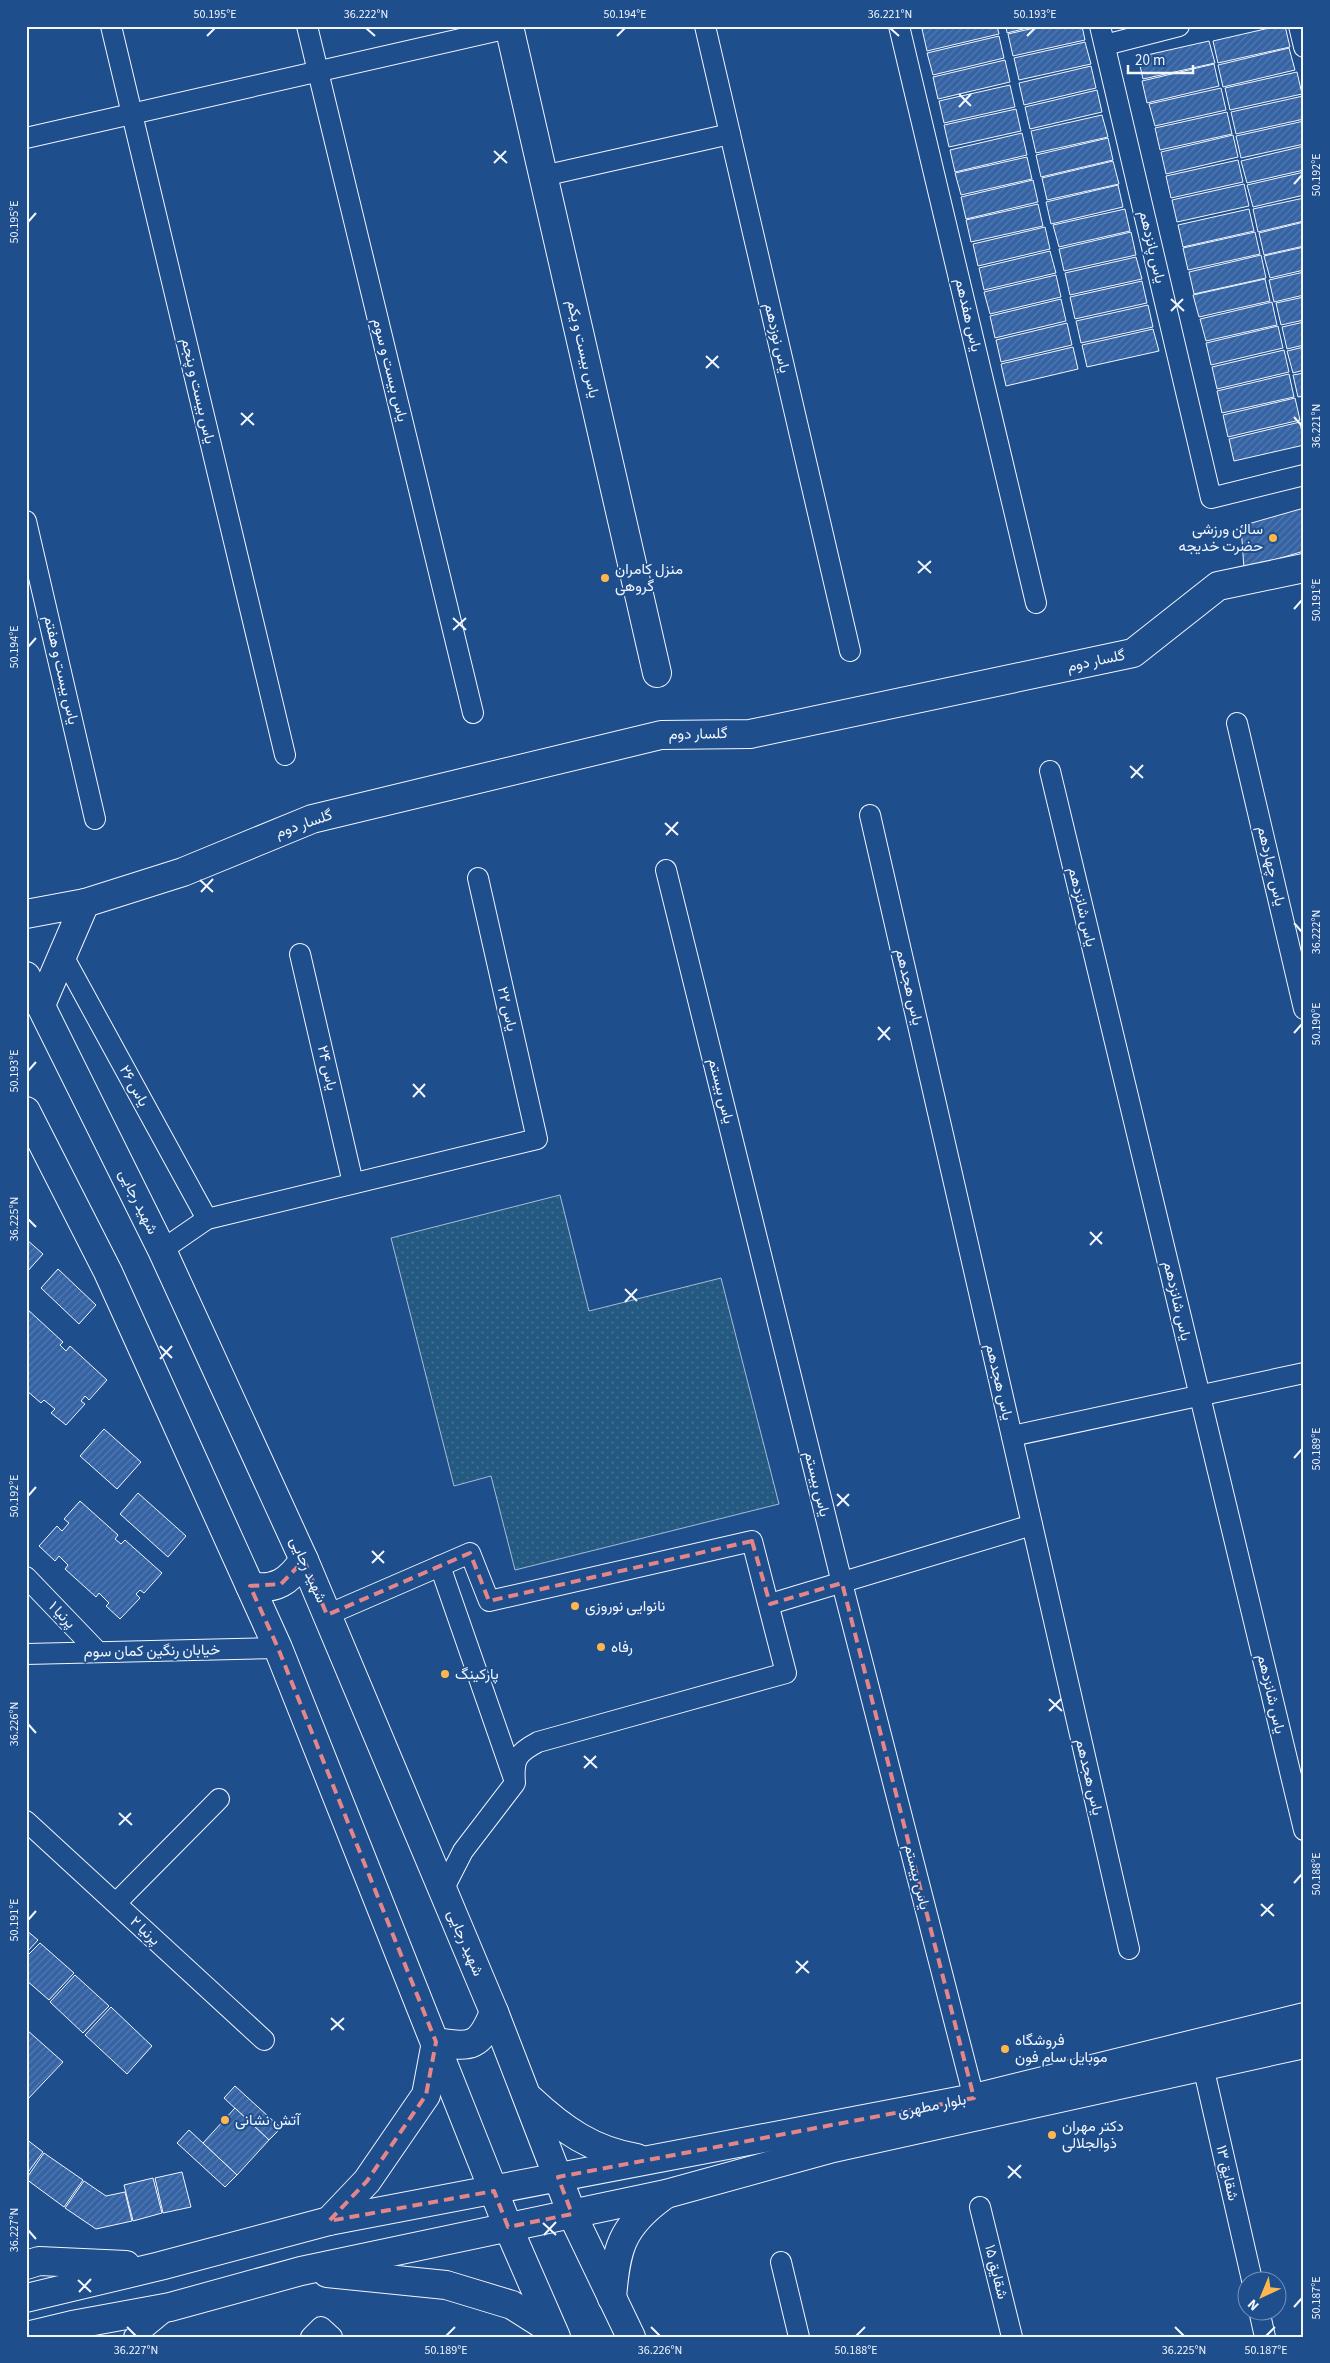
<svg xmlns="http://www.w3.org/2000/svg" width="1330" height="2363" font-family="'Source Sans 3',Vazirmatn,sans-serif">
<defs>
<pattern id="grass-dots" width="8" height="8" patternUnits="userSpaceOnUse" patternTransform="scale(1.25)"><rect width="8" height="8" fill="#245a82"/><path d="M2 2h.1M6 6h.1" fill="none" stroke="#447295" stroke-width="1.8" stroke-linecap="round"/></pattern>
<pattern id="building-hatch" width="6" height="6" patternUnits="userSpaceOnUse" patternTransform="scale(1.25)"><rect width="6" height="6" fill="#3563a3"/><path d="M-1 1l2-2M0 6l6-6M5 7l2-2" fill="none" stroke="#537ab1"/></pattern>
</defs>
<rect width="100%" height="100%" fill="#1f4e8c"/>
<path fill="url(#grass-dots)" stroke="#a8bbd7" d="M560,1195l29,116 132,-33 58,226 -264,66 -24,-94 -37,10 -63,-248z"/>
<g fill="url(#building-hatch)" stroke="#f2f6ff">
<path d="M933,26h64l2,8 -72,17 -5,-22z"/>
<path d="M1006,26h29l-28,7z"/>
<path d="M1043,26h39l3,14 -72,16 -5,-22z"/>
<path d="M1278,26h7l5,21 -72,16 -5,-22z"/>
<path d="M999,36l5,22 -71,17 -6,-22z"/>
<path d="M1209,41l6,22 -72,16 -5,-22z"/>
<path d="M1085,42l6,22 -72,16 -5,-22z"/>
<path d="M1289,48l6,22 -72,17 -5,-22z"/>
<path d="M1005,60l5,22 -72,17 -5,-22z"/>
<path d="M1214,64l5,22 -72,17 -5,-22z"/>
<path d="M1091,66l5,22 -72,17 -5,-22z"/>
<path d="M1297,72l5,22 -72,16 -5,-22z"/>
<path d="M1010,85l5,22 -71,16 -5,-22z"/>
<path d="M1221,88l5,22 -71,16 -6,-22z"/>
<path d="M1097,90l5,22 -72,17 -5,-22z"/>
<path d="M1303,96l1,23 -68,15 -5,-22z"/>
<path d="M1016,109l5,22 -72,16 -5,-22z"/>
<path d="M1227,112l5,22 -72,16 -5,-22z"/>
<path d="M1102,115l6,22 -72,16 -5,-22z"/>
<path d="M1304,121v23l-63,14 -5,-22z"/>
<path d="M1022,133l5,22 -72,17 -5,-22z"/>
<path d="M1233,135l5,22 -72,17 -5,-22z"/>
<path d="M1108,138l5,22 -72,17 -5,-22z"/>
<path d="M1304,146v24l-57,13 -6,-22z"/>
<path d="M1027,157l5,22 -71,16 -6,-22z"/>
<path d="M1238,160l5,22 -72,16 -5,-22z"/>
<path d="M1113,161l6,23 -72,16 -5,-22z"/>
<path d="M1304,172v23l-51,12 -6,-22z"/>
<path d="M1033,180l5,22 -72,17 -5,-22z"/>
<path d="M1244,184l5,22 -72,16 -5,-22z"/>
<path d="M1118,185l5,22 -72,17 -5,-22z"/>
<path d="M1304,198v23l-46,11 -5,-23z"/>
<path d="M1038,204l5,22 -72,16 -5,-22z"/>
<path d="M1125,209l5,22 -71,16 -6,-22z"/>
<path d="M1249,209l5,22 -71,16 -5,-22z"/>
<path d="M1304,222v24l-40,9 -5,-22z"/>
<path d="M1045,227l5,22 -72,17 -5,-22z"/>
<path d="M1131,232l5,23 -72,16 -5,-22z"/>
<path d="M1255,232l5,22 -72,16 -5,-22z"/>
<path d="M1304,247v23l-34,8 -6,-22z"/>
<path d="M1050,251l6,22 -72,17 -5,-22z"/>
<path d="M1261,255l5,23 -72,16 -5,-22z"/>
<path d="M1136,257l6,22 -72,16 -5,-22z"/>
<path d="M1304,272v23l-30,7 -5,-22z"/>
<path d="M1056,275l5,22 -71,17 -6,-22z"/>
<path d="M1265,279l5,22 -71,16 -6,-22z"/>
<path d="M1142,281l5,22 -72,16 -5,-22z"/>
<path d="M1304,297v23l-23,5 -5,-22z"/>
<path d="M1061,299l5,22 -71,17 -5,-22z"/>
<path d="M1272,302l5,23 -71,16 -6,-22z"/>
<path d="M1148,305l5,22 -72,16 -5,-22z"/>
<path d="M1304,322v23l-17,4 -5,-22z"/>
<path d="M1067,323l5,22 -71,17 -5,-22z"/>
<path d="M1278,326l5,22 -72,17 -5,-22z"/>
<path d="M1153,329l6,22 -72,16 -5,-22z"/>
<path d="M1073,347l5,22 -72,17 -5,-22z"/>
<path d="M1304,347v23l-11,3 -6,-22z"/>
<path d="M1284,350l5,22 -72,17 -5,-22z"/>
<path d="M1304,373v23l-6,1 -5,-22z"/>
<path d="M1289,374l5,23 -72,16 -5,-22z"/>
<path d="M1295,398l5,22 -72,17 -5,-22z"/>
<path d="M1300,422l4,23 -70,16 -5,-22z"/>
<path d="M1304,508v43l-60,18 -3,-43z"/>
<path d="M26,1239l17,15 -17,19z"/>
<path d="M58,1269l38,36 -17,19 -38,-36z"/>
<path d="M26,1308l37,34 -3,3 6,6 4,-5 37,34 -18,20 -4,-4 -4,5 4,3 -19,21 -15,-12 4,-4 -11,-9 -3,3 -15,-13z"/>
<path d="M104,1429l37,33 -24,27 -37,-33z"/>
<path d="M138,1493l48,43 -18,21 -48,-43z"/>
<path d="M80,1501l38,34 -3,4 6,5 4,-4 37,33 -18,20 -4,-3 -4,4 4,4 -20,21 -14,-13 3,-3 -10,-10 -3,4 -31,-28 3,-4 -9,-9 -4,5 -16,-15 18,-20 5,5 7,-8 -5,-4z"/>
<path d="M26,1930l12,10 -12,13z"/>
<path d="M40,1943l34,30 -25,27 -23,-20v-23z"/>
<path d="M75,1975l34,31 -26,27 -33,-31z"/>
<path d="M111,2007l41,39 -25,28 -42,-39z"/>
<path d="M27,2030l36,32 -37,39v-70z"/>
<path d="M235,2086l46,42 -12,12 -45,-42z"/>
<path d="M235,2108l34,32 -32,35 -34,-32z"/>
<path d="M189,2130l48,45 -12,12 -48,-44z"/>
<path d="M26,2139l17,13 -17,23z"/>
<path d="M44,2153l39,27 -19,27 -38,-28z"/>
<path d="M182,2172l9,35 -28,6 -8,-35z"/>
<path d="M153,2178l9,35 -29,8 -9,-36z"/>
<path d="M84,2181l22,15 19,-4 7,29 -36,8 -31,-21z"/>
</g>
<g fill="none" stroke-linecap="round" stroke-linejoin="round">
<g stroke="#f2f6ff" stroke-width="22">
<g id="street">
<path d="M111,26l174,729"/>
<path d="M307,26l166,687"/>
<path d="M705,26l145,625"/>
<path d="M899,26l137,577"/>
<path d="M1100,26l111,472 93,-23"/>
<path d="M1299,26l5,21"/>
<path d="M1105,45l74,-19"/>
<path d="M26,138l483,-110"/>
<path d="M543,176l187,-42"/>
<path d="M26,521l69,298"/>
<path d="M1237,723l67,286"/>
<path d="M1050,771l254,1059"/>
<path d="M870,815l259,1134"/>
<path d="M666,870l176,713 132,515"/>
<path d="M62,954l145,265"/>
<path d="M300,954l53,229"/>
<path d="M162,1250l45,-31 330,-80 -59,-261"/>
<path d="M1012,1436l292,-63"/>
<path d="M440,1566l74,213"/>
<path d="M26,1577l72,75"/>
<path d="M770,1604l262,-79"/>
<path d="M327,1615l143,-62 19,48 263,-60 34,132 -248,69c-21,11 -25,17 -23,41l-52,68 -20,39"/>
<path d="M26,1654l252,-6"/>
<path d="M26,1821l238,219"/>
<path d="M116,1903l103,-104"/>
<path d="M1203,2066l49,214"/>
<path d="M980,2207l32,130"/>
<path d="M781,2262l18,75"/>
<path d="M1259,2310l6,27"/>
<path d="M134,2337l35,-29"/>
<path d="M311,2337l10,-10 11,10"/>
</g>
</g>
<g stroke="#f2f6ff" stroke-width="30">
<g id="secondary">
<path d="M509,26l148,647"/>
<path d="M85,903l98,-31 129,-53 349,-84 89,-1 383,-81 85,-67 86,-18"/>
<path d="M26,914l59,-11 -44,102"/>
<path d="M26,976l136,274 142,310 190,452 78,202 59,123"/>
<path d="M26,1111l82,161 170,376 230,579 48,110"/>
<path d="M250,1586c26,5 39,-5 54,-26"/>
<path d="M530,2099c32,30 63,52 107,59"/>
<path d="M329,2221l38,-40 59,-86 10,-53c36,6 44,5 58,-30"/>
<path d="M26,2265l13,-4 87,4"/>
<path d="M327,2273l119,12 66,20 41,26"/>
<path d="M26,2298l134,-32 169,-45 645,-123 330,-81"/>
<path d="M612,2298c4,-49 9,-71 50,-101"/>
<path d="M26,2336l46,-11 98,-18 131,-36 365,-77 167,-46 471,-104"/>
</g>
</g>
<use href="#street" stroke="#1f4e8c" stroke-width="20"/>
<use href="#secondary" stroke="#1f4e8c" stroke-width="28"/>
</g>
<path fill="none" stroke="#e38589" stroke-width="4" stroke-dasharray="10 6" stroke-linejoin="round" d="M752,1541l18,63 72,-21 132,515 -416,79 14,37 -64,13 -14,-36 -165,30 38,-40 59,-86 10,-53 -158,-394 -28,-62 31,-2 23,-24 23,55 143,-62 19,48z"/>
<path fill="none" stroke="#f2f6ff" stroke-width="2" d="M366,28l9,8M890,28l9,8M207,36l8,-8M617,36l8,-8M1027,36l8,-8M959,94l12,12M959,107l12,-13M494,151l13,12M494,163l12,-12M1294,184l8,-9M28,222l8,-9M1171,299l13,12M1171,311l12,-12M706,356l13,12M706,368l12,-12M241,413l13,12M1294,417l8,9M241,425l12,-12M918,561l13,12M918,573l13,-12M1294,609l8,-9M453,618l13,12M453,630l13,-12M28,647l8,-9M1130,766l13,12M1131,778l12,-13M665,823l13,12M666,835l12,-13M200,880l13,12M201,892l12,-13M1294,923l8,9M878,1027l12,13M1294,1033l8,-9M878,1040l12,-13M28,1071l8,-9M413,1084l12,13M413,1097l12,-13M28,1219l8,8M1090,1232l12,12M1090,1245l12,-13M625,1289l12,12M625,1302l12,-13M160,1346l12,12M160,1359l12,-13M1294,1458l8,-9M837,1494l12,12M28,1496l8,-9M837,1506l12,-12M372,1551l12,12M372,1563l12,-12M1049,1699l13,12M1049,1711l12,-12M28,1724l8,9M584,1756l13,12M584,1768l12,-12M119,1813l13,12M119,1825l12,-12M1294,1883l8,-9M1261,1904l13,12M1261,1916l12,-12M28,1920l8,-9M796,1961l13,12M796,1973l12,-12M331,2018l13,12M331,2030l13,-12M1008,2166l13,12M1008,2178l13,-13M543,2223l13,12M28,2230l8,9M544,2235l12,-13M78,2280l13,12M79,2292l12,-13M1294,2307l8,-9M127,2327l9,9M651,2327l9,9M1175,2327l9,9M446,2336l9,-9M856,2336l9,-9M1266,2336l9,-9"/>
<g fill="#ffb74d" stroke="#1f4e8c" stroke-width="2">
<circle cx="1273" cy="538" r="5"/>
<circle cx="605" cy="578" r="5"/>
<circle cx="575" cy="1606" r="5"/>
<circle cx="601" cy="1647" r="5"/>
<circle cx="445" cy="1674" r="5"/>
<circle cx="1005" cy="2049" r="5"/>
<circle cx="225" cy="2120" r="5"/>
<circle cx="1052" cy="2135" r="5"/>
</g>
<g text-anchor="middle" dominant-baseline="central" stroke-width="4" stroke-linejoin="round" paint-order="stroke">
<g font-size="15" fill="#f2f6ff" stroke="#1f4e8c">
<text transform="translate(1152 247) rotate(77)">یاس پانزدهم</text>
<text transform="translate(968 315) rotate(77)">یاس هفدهم</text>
<text transform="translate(777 338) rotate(77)">یاس نوزدهم</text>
<text transform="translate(583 349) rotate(77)">یاس بیست و یکم</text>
<text transform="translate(390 370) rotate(76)">یاس بیست و سوم</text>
<text transform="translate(198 391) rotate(77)">یاس بیست و پنجم</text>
<text transform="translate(1096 661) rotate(-12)">گلسار دوم</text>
<text transform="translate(61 670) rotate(77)">یاس یبست و هفتم</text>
<text transform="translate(698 734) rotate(-1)">گلسار دوم</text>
<text transform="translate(304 824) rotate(-19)">گلسار دوم</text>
<text transform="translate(1271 866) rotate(77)">یاس چهاردهم</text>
<text transform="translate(1082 907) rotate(77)">یاس شانزدهم</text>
<text transform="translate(909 987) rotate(77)">یاس هجدهم</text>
<text transform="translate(507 1009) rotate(77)">یاس ۲۲</text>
<text transform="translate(327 1068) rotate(77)">یاس ۲۴</text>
<text transform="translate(134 1086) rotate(61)">یاس ۲۶</text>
<text transform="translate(721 1091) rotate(76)">یاس بیستم</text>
<text transform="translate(138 1202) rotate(64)">شهید رجایی</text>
<text transform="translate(1177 1301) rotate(77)">یاس شانزدهم</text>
<text transform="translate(999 1382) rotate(77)">یاس هجدهم</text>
<text transform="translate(817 1484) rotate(76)">یاس بیستم</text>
<text transform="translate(308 1570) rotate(66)">شهید رجایی</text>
<text transform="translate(62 1615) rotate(46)">پرنیا ۱</text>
<text transform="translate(152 1651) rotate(-1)">خیابان رنگین کمان سوم</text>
<text transform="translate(1271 1694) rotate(77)">یاس شانزدهم</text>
<text transform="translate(1089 1777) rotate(77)">یاس هجدهم</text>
<text transform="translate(917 1877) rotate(76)">یاس بیستم</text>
<text transform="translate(145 1931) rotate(43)">پرنیا ۲</text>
<text transform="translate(465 1943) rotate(67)">شهید رجایی</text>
<text transform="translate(932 2106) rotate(-11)">بلوار مطهری</text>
<text transform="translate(1227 2173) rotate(77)">شقایق ۱۳</text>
<text transform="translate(996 2272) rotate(76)">شقایق ۱۵</text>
</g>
<g font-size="15" fill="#f2f6ff" stroke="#1f4e8c" text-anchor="start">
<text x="1263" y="529" text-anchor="end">سالن ورزشی<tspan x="1263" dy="17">حضرت خدیجه</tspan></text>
<text x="615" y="569">منزل کامران<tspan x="615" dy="17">گروهی</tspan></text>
<text x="585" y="1606">نانوایی نوروزی</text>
<text x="611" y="1647">رفاه</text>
<text x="455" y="1674">پارکینگ</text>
<text x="1015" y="2040">فروشگاه<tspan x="1015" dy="17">موبایل سام فون</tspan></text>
<text x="235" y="2120">آتش نشانی</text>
<text x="1062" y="2126">دکتر مهران<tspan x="1062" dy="17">ذوالجلالی</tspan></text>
</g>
</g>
<rect width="1330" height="2363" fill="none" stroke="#1f4e8c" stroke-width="55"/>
<g transform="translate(1262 2296) rotate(224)"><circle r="24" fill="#1f4e8c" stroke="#7391ba"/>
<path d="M0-4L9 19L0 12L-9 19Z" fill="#ffb74d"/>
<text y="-8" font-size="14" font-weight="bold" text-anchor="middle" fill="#f2f6ff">N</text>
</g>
<path d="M1128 65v8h65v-8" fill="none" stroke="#f2f6ff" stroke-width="2.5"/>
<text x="1135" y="65" font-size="15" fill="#f2f6ff" stroke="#1f4e8c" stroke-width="4" paint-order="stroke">20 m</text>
<rect x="28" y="28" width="1274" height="2308" fill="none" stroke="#f2f6ff" stroke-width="2"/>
<g font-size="12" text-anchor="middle" fill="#f2f6ff">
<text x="215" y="18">50.195°E</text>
<text x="366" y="18">36.222°N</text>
<text x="625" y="18">50.194°E</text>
<text x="890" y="18">36.221°N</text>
<text x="1035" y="18">50.193°E</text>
<text transform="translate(1316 175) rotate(-90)" y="4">50.192°E</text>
<text transform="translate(14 222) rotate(-90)" y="4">50.195°E</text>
<text transform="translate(1316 426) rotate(-90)" y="4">36.221°N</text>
<text transform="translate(1316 600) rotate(-90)" y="4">50.191°E</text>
<text transform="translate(14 647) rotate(-90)" y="4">50.194°E</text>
<text transform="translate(1316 932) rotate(-90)" y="4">36.222°N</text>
<text transform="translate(1316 1024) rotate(-90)" y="4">50.190°E</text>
<text transform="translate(14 1071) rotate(-90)" y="4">50.193°E</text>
<text transform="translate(14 1219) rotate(-90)" y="4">36.225°N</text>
<text transform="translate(1316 1449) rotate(-90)" y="4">50.189°E</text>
<text transform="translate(14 1496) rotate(-90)" y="4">50.192°E</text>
<text transform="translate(14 1724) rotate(-90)" y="4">36.226°N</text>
<text transform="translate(1316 1874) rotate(-90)" y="4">50.188°E</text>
<text transform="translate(14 1920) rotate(-90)" y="4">50.191°E</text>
<text transform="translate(14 2230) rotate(-90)" y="4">36.227°N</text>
<text transform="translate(1316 2298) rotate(-90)" y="4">50.187°E</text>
<text x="136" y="2354">36.227°N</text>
<text x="446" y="2354">50.189°E</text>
<text x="660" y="2354">36.226°N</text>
<text x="856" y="2354">50.188°E</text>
<text x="1184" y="2354">36.225°N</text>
<text x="1266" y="2354">50.187°E</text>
</g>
</svg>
